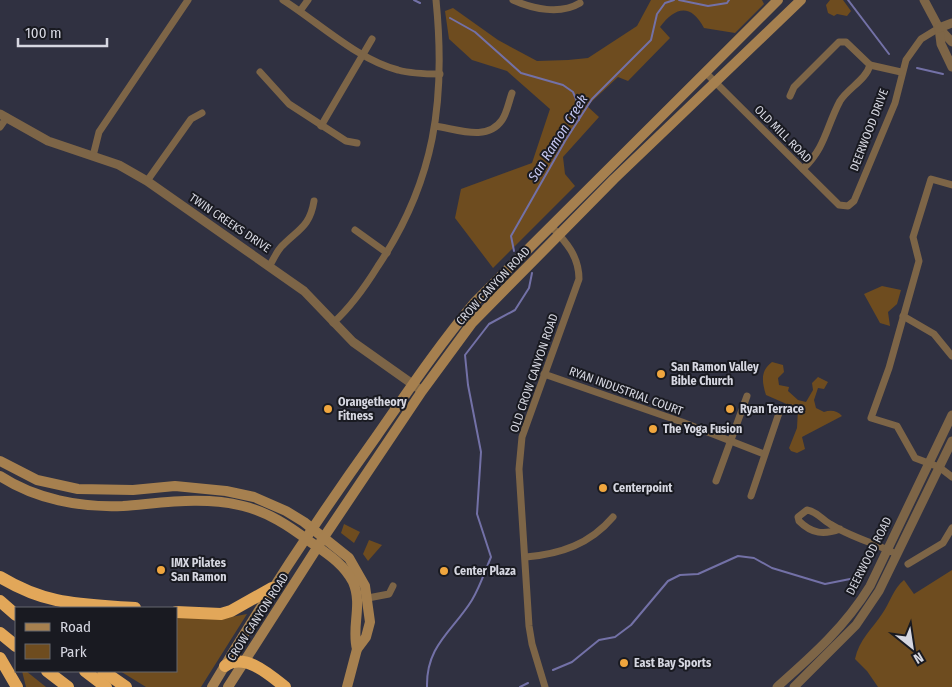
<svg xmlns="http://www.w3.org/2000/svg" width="952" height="687" font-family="'Fira Sans Condensed',sans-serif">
<rect width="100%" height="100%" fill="#303141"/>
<g fill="#6e4c1f">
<path d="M651,0h111l2,4 -29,29 -31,-5c-13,-24 -28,-22 -44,-1l10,11 -42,43 -10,-4 -31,29 12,11 -36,40 2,17 10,12 -82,82 -38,-50 6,-29 71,-26 18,-54 -43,-38 -35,-11 -23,-21 -4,-28 8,-3 45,32 39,21 31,-1 20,-2 49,-32z"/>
<path d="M830,0h13l8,11 -4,5 -10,-2 -3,2 -6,-3 -2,-8z"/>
<path d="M882,286l19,4 -4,14 -9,8 2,14 -10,-3 -16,-29z"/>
<path d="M772,362l11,3 1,7 -6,6 1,7 10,2 -1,4 10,9 8,2 7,-12 -1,-7 6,-6 10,5 -4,7 -6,-1 -4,12 2,8 8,4c6,-2 13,-2 18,4l-40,21 3,12 -8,4 -6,-2 -2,-3 8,-20 1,-19 -32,-14c-4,-13 -6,-24 6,-33z"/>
<path d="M344,524l16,8 -6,11 -13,-10z"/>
<path d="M369,540l13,5 -14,16 -5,-7z"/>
<path d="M952,570v117h-74l-11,-16 -12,-12c4,-19 17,-30 27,-45 8,-11 11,-25 22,-34l10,14z"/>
<path d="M247,614l-46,73h-55l-26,-16h56v-53h50z"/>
<path d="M22,671h4l20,16h-20z"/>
</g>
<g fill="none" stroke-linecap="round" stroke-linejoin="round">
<g stroke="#7371a7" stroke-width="2">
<path d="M414,0l6,3"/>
<path d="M679,0l29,6 19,-3 2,-3"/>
<path d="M848,0l41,54"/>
<path d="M450,18l25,14 46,41 42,12 10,7 5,12 1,16"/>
<path d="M917,68l26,6"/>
<path d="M514,251l-3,-15 54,-95 27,-42 59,-59 6,-26 8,-11 9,-3"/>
<path d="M553,670l19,-8 27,-22 16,-3 16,-12 37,-44 12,-6 18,-1 40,-18 16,2 18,10 53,16 35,-7"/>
<path d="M427,687c-1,-42 26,-56 45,-87 8,-13 13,-29 19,-43l-14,-43 4,-62 -13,-67 -3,-30 24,-31 26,-14 14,-22 3,-15"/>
<path d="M520,687l8,-4"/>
</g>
<g stroke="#7d6547" stroke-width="7">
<path d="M283,0c35,22 75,60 115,70 14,4 28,4 42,4"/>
<path d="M513,0c20,9 47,15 67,3"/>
<path d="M300,11l8,-11"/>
<path d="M260,72l29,32 57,37 11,2"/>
<path d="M705,72l134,133 9,1 6,-5 41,-98 11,-43 15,-21 18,-11"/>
<path d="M790,96l4,-9 45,-45h7l24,23 31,7"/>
<path d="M321,126l51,-87"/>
<path d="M435,126c22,3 52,16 67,-6 5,-7 7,-19 10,-27"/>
<path d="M0,127l7,-10"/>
<path d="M93,156l6,-24 89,-132"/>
<path d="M803,169c23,-22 23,-42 37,-68 8,-13 26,-21 30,-36"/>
<path d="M147,181l44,-62 11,-6"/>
<path d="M952,185l-21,-6 -18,58 6,24 -30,107 -18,50 26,8 18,32 24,9 13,10"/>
<path d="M355,230l32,23"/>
<path d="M270,265c4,-6 7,-15 13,-20 16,-16 27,-19 31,-44"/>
<path d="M903,316l31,18 18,22"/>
<path d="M333,323c19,-17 32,-36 45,-57 57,-85 68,-166 58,-266"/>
<path d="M544,374l138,48 82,32"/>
<path d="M716,481l31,-85"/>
<path d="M751,496l29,-86"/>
<path d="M840,529c-16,6 -28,5 -41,-8l-1,-4 9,-7c11,2 14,9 23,14 20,13 45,19 66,30"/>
<path d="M526,557c35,-3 64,-13 87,-40"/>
<path d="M908,564l35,-21 9,-15"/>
<path d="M368,598l21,-4 4,-8"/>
<path d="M545,687l-13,-43 -3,-18 -10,-157 3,-32 57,-158c0,-23 -13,-37 -28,-53"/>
</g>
<g stroke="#7d6547" stroke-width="9">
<path d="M924,0l15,28 13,14"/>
<path d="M939,28l2,16 11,23"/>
<path d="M939,28l13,-5"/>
<path d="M0,114l48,27 71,24 28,16 157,110 49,51 65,46"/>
<path d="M777,687c35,-31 68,-60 93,-101l82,-171"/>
<path d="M794,687l62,-62 23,-34 73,-150"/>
</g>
<g stroke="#a6804f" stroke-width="10">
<path d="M0,461l37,19 41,9 55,1 42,-4 51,5 28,6 32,14 18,11 45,36 16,28 5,36 -4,15 -9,12 -10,38"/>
<path d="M0,476c35,23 81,32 123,30 40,-3 80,-10 120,0 25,6 46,20 66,35 17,12 34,22 44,41 10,23 -2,45 4,67"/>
<path d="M212,687c51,-86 106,-169 164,-250 32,-46 63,-92 99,-135l303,-302"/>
<path d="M228,687l96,-150 98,-146 50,-68 142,-144 187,-179"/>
</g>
<g stroke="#e2a759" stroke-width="12">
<path d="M0,577c48,29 81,27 135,31"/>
<path d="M0,601l16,14"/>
<path d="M176,612l45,2 10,-3 41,-23"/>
<path d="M0,633l16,13"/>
<path d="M0,658l17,29"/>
<path d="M225,666c19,-14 44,8 60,21"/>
<path d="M47,671l21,16"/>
<path d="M85,671l21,16"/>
<path d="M103,671l23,16"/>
</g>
</g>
<g fill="#f0a63e" stroke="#191a21" stroke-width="2">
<circle cx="661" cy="374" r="5"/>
<circle cx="328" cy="409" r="5"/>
<circle cx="730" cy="409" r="5"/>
<circle cx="653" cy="429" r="5"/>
<circle cx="603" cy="488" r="5"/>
<circle cx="161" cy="570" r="5"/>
<circle cx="444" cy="571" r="5"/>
<circle cx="624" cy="663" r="5"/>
</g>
<g text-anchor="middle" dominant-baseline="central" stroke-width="4" stroke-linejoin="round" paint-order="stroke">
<g font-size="12" fill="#d6d7e1" stroke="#191a21">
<text transform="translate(869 130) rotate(-69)">DEERWOOD DRIVE</text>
<text transform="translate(783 134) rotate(45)">OLD MILL ROAD</text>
<text transform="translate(230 223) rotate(34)">TWIN CREEKS DRIVE</text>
<text transform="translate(493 286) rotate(-47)">CROW CANYON ROAD</text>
<text transform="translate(534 373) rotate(-71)">OLD CROW CANYON ROAD</text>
<text transform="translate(626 391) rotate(20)">RYAN INDUSTRIAL COURT</text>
<text transform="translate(869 556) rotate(-63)">DEERWOOD ROAD</text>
<text transform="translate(258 617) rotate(-57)">CROW CANYON ROAD</text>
</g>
<g font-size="12" font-weight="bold" fill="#d6d7e1" stroke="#191a21" text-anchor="start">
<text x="671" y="367">San Ramon Valley<tspan x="671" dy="14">Bible Church</tspan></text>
<text x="338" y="402">Orangetheory<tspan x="338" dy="14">Fitness</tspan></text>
<text x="740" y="409">Ryan Terrace</text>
<text x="663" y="429">The Yoga Fusion</text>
<text x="613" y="488">Centerpoint</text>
<text x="171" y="563">IMX Pilates<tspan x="171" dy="14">San Ramon</tspan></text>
<text x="454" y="571">Center Plaza</text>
<text x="634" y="663">East Bay Sports</text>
</g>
<g font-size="14" font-style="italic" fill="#c5c7f2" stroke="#191a21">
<text transform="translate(558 138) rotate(-58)">San Ramon Creek</text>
</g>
</g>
<rect x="15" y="607" width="162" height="65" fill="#191a21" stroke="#65666e"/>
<rect x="25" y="623" width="25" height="8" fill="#a6804f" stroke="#65666e"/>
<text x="60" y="632" font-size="15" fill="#d6d7e1">Road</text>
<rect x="25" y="644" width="25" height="15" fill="#6e4c1f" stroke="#65666e"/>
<text x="60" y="657" font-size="15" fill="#d6d7e1">Park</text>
<g transform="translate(912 647) rotate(150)" stroke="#191a21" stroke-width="4" paint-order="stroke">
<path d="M0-4L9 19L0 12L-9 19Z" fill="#d6d7e1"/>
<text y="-8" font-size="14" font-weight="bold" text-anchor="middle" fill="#d6d7e1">N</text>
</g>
<path d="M18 38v8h89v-8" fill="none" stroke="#d6d7e1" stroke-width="2.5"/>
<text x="25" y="38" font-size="15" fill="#d6d7e1" stroke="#191a21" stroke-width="4" paint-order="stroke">100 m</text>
</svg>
